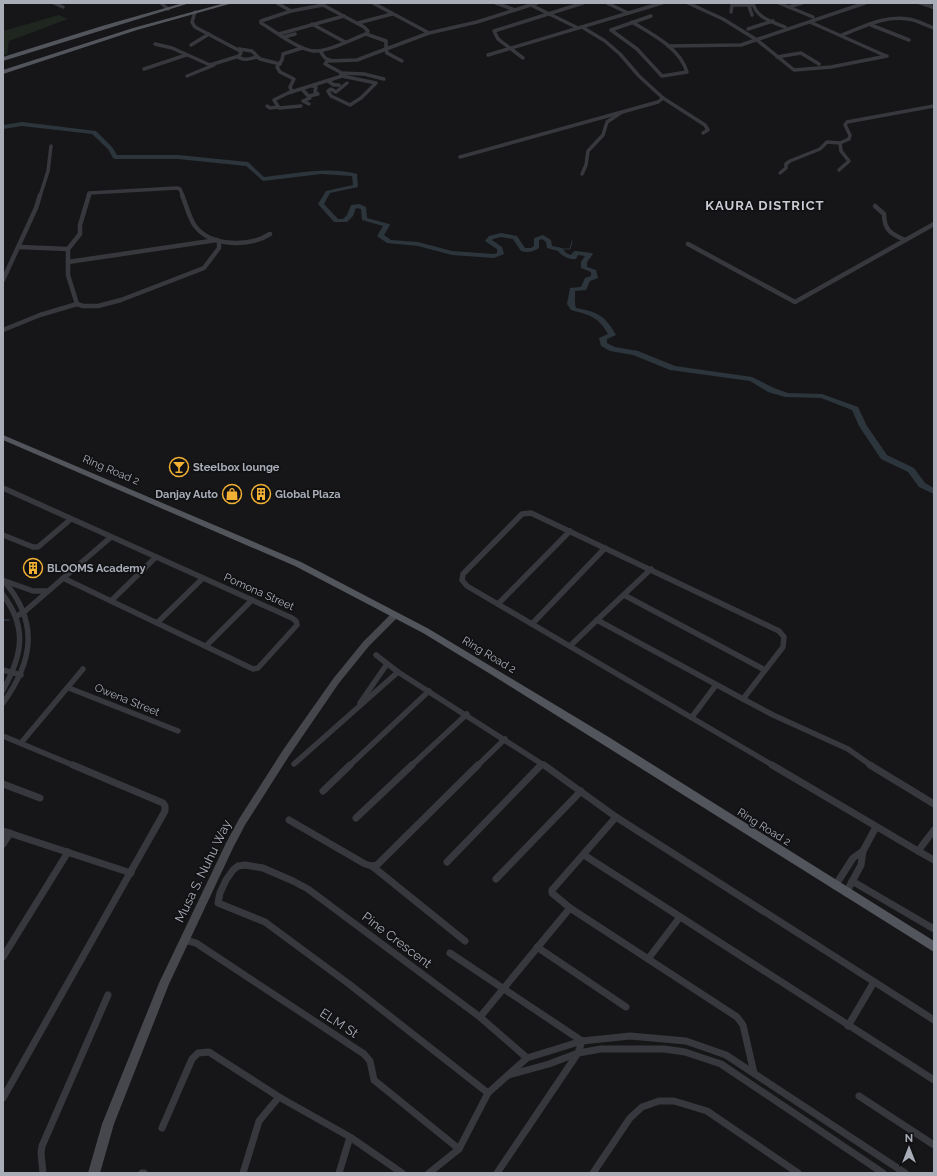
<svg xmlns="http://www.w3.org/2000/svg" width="937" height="1176" font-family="Raleway,sans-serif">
<rect width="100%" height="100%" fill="#161618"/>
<path fill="#1e261f" d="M59,15l9,4 -59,22 -2,13 -4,1v-24z"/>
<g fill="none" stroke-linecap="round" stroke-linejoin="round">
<path stroke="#2c353c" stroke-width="1" d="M560,249h10l2,-8"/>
<path stroke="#2c353c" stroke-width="1.5" d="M3,620h6"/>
<path fill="#2c353c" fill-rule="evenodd" d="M22,122l74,9 16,16 5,8h61l70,7 16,15c32,-3 62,-11 93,-3l1,13 -28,6 -6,11 14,15h5l4,-4 4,-10 8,-1 7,3 1,11 22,6 1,1 -6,10 7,5 27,2 34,9 42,3 3,-1v-4l-12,-8 4,-5 12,-3 16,3 8,12h6l3,-2v-8l9,-3 8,5 1,6 10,2 4,5 5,2 2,-3 2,-1 17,2 1,1 -6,8v5l9,3 2,8 -8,3 -4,9 -11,1v13l1,4c21,4 29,7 40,27l-9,4v4l8,4 23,4 37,15 77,11 22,11 14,5 34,1 36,13 9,19 20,29 27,13 11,15 9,5v6l-15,-7 -11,-15 -27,-13 -22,-33 -7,-16 -31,-12 -36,-1 -17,-5 -18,-11 -80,-11 -37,-15 -23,-4 -9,-5 -2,-8 9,-4c-10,-18 -19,-19 -37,-24l-4,-6 3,-16 11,-1 4,-9 6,-2v-4l-10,-4v-6l4,-6 -7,-1 -2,4c-7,1 -14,-3 -18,-8l-11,-3 -1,-6 -4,-3 -3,1v8c-6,4 -11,5 -18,3l-8,-12 -12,-2 -8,2 -1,1 10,7 2,7 -10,4 -42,-3 -34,-9 -31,-3 -10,-7 6,-10 -21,-6 -1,-11 -5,-1 -3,8 -6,6h-13l-16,-18 8,-13 27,-6 -1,-9 -31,-2 -58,7 -17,-15 -68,-7h-63l-2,-1 -5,-9 -16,-15 -70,-8 -19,3v-4z"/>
<g stroke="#37383d" stroke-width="3.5">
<path d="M54,3l9,4"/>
<path d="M161,3l7,6"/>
<path d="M277,3l14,8"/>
<path d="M373,3l56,30"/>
<path d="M496,3l19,7"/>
<path d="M607,3l21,10"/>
<path d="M688,3l35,16 34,21 37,30 37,-3 56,-11"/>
<path d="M748,3l4,12"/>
<path d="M753,3c3,15 20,19 32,24"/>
<path d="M779,3l34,14"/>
<path d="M920,3l7,2 5,-2"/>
<path d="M323,5l41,22 4,4 -2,3c-14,5 -38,18 -53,17 -16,-2 -38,-20 -52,-28v-2l30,-10z"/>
<path d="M531,5l47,23"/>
<path d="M927,5l7,3"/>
<path d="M789,7l13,-4"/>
<path d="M195,12l-3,10 3,5 45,24 1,2 -3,4c6,4 12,2 19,0"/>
<path d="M731,12l1,-7h20"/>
<path d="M810,22l76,34"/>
<path d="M358,23l34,-9"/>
<path d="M312,24l33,18"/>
<path d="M871,25l38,15"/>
<path d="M582,27l23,14 15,13 19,22 24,22 42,27 3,5 -5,3"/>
<path d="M748,29l25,-8"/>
<path d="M611,30l26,19 25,27 25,-4c-7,-24 -35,-38 -55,-50"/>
<path d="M611,30l40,-14"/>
<path d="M279,34l65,-18"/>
<path d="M842,35c21,-8 43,-20 66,-16 9,1 17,6 26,9"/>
<path d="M284,37l11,-3"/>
<path d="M155,44l17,4 38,17 29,-9"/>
<path d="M191,45l18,-11"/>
<path d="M668,46l73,-1 124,-42"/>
<path d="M239,49l13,2 8,8 20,5"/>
<path d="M320,51l5,7 5,2"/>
<path d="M488,55l174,-52"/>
<path d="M777,57l24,-4 18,11"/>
<path d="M523,58l-25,-19 -4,-8 89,-28"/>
<path d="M402,61l-15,-8 -1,-4 43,-16 48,-11 60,-19"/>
<path d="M144,69l42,-14"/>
<path d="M341,73l23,1 20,5"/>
<path d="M187,76l27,-11"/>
<path d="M342,76l34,7 -15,15 -11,7 -19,-9 -3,-5 3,-2 5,3 11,-9"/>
<path d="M328,81l6,4h5"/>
<path d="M302,89l8,9 -7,3 6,3"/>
<path d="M292,92l-2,-5 4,-8 -14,-7 -3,-5 5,-7 1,-6 19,-6"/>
<path d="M309,96l9,-2 -3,-2 1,-5 -3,-1"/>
<path d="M267,106l3,2 8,-1"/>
<path d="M301,106l-22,2 -5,-8 14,-7 54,-17 -2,-4 -15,-8 2,-3 30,-1 29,-11v-8l-20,-7"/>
<path d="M460,157l162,-45"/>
<path d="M839,170l10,-9 -8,-10 -1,-8"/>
<path d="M780,173l6,-5v-4l4,-3 30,-12 7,-7 13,1 9,-4 1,-4 -5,-10 2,-3 87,-16"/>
<path d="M582,174l4,-9 2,-14 15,-16 4,-13 15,-10 36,-10 5,-4"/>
<path d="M40,196l8,-25 3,-25"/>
<path d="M88,196l1,-3 88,-5 3,1 3,7"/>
</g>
<g stroke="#37383d" stroke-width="4.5">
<path d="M182,195c4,9 7,23 13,31 16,21 55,21 75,8"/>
<path d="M875,206l9,8c0,16 7,20 21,26"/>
<path d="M688,244l107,58 139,-78"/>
<path d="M19,247l49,2"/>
<path d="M68,262l149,-22"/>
<path d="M3,280l33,-72 4,-13"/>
<path d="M77,304l-9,-29v-26l12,-15v-9l9,-30"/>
<path d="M3,330l37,-15 37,-11 6,2h15l23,-6 83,-32 15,-20v-6"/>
</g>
<g stroke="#37383d" stroke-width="5.5">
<path d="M3,488l289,130 4,3 1,4 -39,43 -5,1 -190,-91"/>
<path d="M3,535l30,12h5l33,-28"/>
<path d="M3,580c36,41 31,80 0,123"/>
<path d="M5,581l28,10h13"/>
<path d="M3,595c25,33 19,61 0,95"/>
<path d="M624,595l141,75"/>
<path d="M111,601l45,-44"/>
<path d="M498,604l72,-73"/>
<path d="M17,616l7,-4 87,-75"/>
<path d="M597,620l54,-51"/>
<path d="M157,623l46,-45"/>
<path d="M532,624l73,-76"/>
<path d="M206,646l46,-46"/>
<path d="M570,646l27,-26 146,79"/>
<path d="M376,655l22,17 147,94"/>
<path d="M3,670l18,5"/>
<path d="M69,688l109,43"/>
<path d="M360,703l27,-39"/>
<path d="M692,717l24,-32"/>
<path d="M3,736l72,30"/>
<path d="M21,743l62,-74"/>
<path d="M294,764l104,-92"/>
<path d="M349,766l80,-75"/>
<path d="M411,766l56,-52"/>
<path d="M477,766l28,-27"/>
<path d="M540,766l2,-2"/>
<path d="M774,766l-307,-180 -5,-6 1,-6 59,-60 9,-1 248,118 5,6 -1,10 -40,52 30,16 75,34 24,17"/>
</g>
<g stroke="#37383d" stroke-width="7">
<path d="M544,765l72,52 318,203"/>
<path d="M772,765l146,86"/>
<path d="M870,765l64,39"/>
<path d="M3,784l37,14"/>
<path d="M323,791l27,-26"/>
<path d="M616,817l-64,73v3l18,15 167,109 6,8 11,48"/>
<path d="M356,818l56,-53"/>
<path d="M289,820l76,44 7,2 5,-1 101,-100"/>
<path d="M934,830l-16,21 16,9"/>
<path d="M3,831l128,42"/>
<path d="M3,844l7,-11"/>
<path d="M584,855l350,225"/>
<path d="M447,862l94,-97"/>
<path d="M372,866l93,75"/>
<path d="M496,879l85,-88"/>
<path d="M852,881l82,48"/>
<path d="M835,886l18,-28 10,-7"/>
<path d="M846,893l15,-28 2,-14 13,-24"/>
<path d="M184,940l12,3 168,111 6,7 4,19 85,69"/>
<path d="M537,947l89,60"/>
<path d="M450,953l132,88"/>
<path d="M3,957l65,-105"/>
<path d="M648,959l32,-42"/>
<path d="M480,1017l90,-109"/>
<path d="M848,1026l26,-44"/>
<path d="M509,1075l40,-11 29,-11 23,-4h63l21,3 36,12 162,109"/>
<path d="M488,1093l-139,-109 -84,-62 -47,-19 2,-10 6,-13 7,-10 5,-4 7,-1 18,3 30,13 15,8 172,128 47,41"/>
<path d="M859,1096l75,49"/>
<path d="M3,1098l162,-287v-5l-2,-3 -90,-38"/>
<path d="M162,1128l30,-69 6,-6 11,-1 70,45 71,40 52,36"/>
<path d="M43,1173l-2,-20 1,-7 66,-151"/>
<path d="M142,1173h2"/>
<path d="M243,1173l16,-52 20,-24"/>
<path d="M339,1173l11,-36"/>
<path d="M429,1173l30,-24 29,-56 39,-35 55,-17 48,-5 56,5 40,14 179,118"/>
<path d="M497,1173l81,-120 4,-12"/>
<path d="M593,1173l37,-55 12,-11 17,-6h15l33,10 91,62"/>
</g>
<path fill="#45474d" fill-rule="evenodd" d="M395,612l3,1 1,2 -1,2 -29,29 -30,37 -50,73 -44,69 -12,23 -64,136 -55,140 -14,49h-12l14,-49 57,-141 67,-140 13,-24 44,-69 50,-71 30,-37 29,-29z"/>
<g fill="#53555c" fill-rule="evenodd">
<path d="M183,3h7l-187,58v-4l99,-31z"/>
<path d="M225,3h8l-96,27 -134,44v-4l130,-42z"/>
<path d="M3,435l298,127 128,67 178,107 327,205v11l-442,-277 -69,-42 -128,-67 -292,-126z"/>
</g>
</g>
<defs>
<g id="bar-ring" transform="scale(1)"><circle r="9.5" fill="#111113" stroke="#f2b134" stroke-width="1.5"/><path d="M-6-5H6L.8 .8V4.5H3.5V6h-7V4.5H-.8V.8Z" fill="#f2b134"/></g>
<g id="shop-ring" transform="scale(1)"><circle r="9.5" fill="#111113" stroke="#f2b134" stroke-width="1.5"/><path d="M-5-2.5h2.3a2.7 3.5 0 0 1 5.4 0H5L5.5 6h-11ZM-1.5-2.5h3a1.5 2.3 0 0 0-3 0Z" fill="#f2b134"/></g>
<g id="building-ring" transform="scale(1)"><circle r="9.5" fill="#111113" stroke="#f2b134" stroke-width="1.5"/><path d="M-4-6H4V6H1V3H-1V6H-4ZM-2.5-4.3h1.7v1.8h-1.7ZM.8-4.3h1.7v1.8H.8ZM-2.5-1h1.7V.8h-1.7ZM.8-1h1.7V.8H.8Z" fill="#f2b134"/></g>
</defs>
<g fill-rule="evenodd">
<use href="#bar-ring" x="179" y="467"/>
<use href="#shop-ring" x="232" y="494"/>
<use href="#building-ring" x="261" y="494"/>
<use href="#building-ring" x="33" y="568"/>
</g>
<g text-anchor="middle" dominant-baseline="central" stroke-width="3.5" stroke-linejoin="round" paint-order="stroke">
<g font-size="11" font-weight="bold" fill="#a8adb8" stroke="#111113" text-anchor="start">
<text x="193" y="467">Steelbox lounge</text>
<text x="218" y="494" text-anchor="end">Danjay Auto</text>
<text x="275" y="494">Global Plaza</text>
<text x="47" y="568">BLOOMS Academy</text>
</g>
<g font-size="11" fill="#a8adb8" stroke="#111113">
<text transform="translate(111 470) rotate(23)">Ring Road 2</text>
<text transform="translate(259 592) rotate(24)">Pomona Street</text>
<text transform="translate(489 655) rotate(31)">Ring Road 2</text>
<text transform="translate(127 700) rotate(22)">Owena Street</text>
<text transform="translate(764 827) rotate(32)">Ring Road 2</text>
</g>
<g font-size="13" font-weight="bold" letter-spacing="1" fill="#c9ccd4" stroke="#111113">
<text x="765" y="205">KAURA DISTRICT</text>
</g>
<g font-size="13" fill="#a8adb8" stroke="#111113">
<text transform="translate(203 871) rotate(-64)">Musa S. Nuhu Way</text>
<text transform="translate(397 940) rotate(37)">Pine Crescent</text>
<text transform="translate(339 1023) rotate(33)">ELM St</text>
</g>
</g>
<rect width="937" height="1176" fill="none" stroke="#a8adb8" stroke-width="8"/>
<g transform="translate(909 1148)" stroke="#111113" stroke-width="3" paint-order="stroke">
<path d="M0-3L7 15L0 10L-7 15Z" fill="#a8adb8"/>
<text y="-6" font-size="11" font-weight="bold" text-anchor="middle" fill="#a8adb8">N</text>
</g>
</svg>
